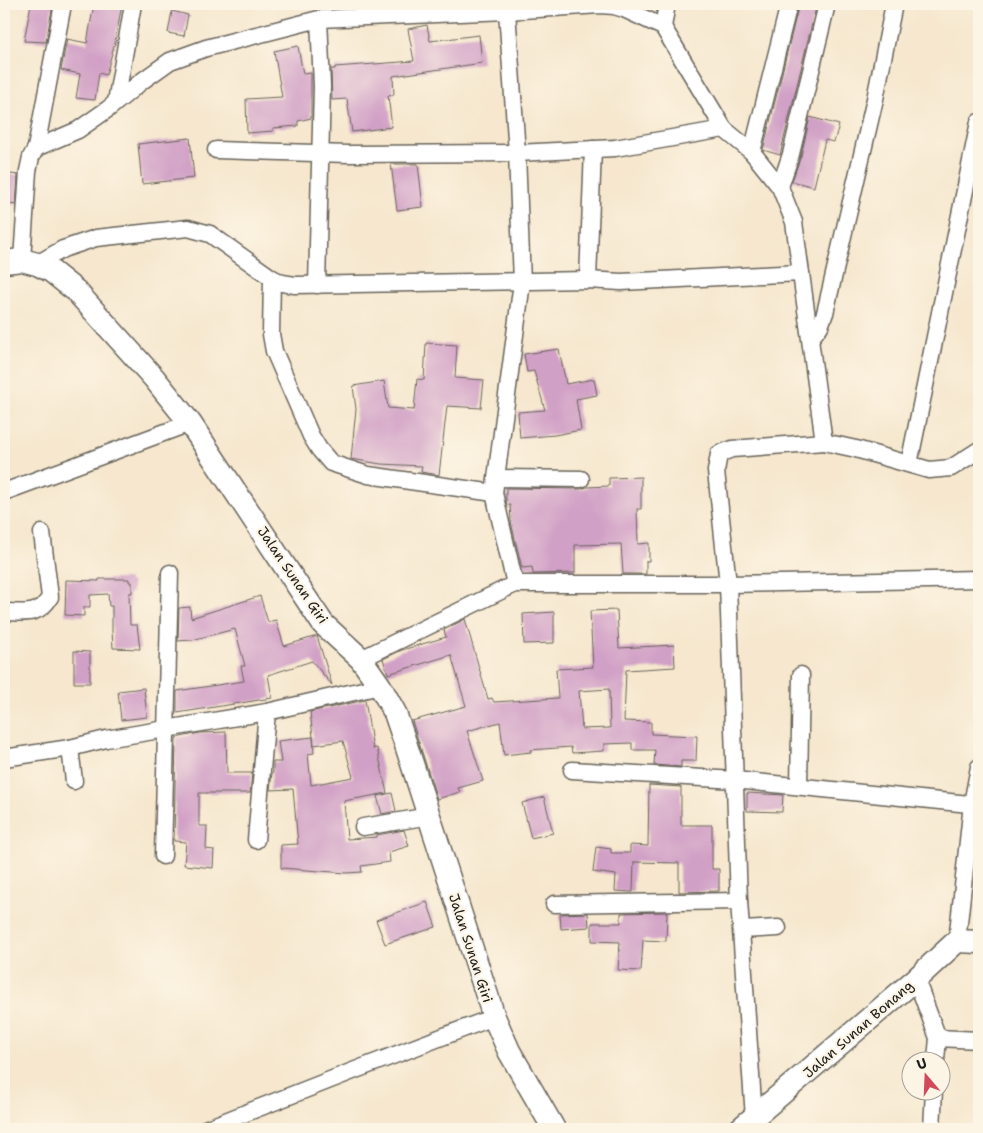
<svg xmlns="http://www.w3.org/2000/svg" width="983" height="1133" font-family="'Shantell Sans',sans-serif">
<rect width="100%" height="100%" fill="#fcf5e5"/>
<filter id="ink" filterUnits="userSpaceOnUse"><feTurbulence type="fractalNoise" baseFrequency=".02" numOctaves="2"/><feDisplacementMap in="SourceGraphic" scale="10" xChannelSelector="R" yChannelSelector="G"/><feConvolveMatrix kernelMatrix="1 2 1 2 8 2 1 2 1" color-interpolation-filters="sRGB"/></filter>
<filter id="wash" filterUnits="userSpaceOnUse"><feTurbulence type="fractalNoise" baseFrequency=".0096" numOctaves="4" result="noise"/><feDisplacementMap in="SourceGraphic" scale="20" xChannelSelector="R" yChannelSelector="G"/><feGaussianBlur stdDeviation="1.12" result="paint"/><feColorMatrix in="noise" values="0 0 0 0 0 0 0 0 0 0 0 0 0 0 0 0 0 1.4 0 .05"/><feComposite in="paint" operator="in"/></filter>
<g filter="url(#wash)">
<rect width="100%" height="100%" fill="#f6e7ce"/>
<g id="blocks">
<g fill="#d1a0c6" fill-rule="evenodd">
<path d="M31,4h22l-7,38 -22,-1z"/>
<path d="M94,4h28l-7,38 -9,33 -7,-2 -4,27 -19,-2 4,-24 -19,-4 6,-31 20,4z"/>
<path d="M799,4l17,3 -36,148 -17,-5z"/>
<path d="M172,11l16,4 -4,21 -16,-3z"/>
<path d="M427,25l3,16 49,-6 3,28 -89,13 1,19 -6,1 4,31 -40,5 -5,-33 -15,1 -1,-31h4v-2l79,-6 -6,-32z"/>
<path d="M298,46l5,28 8,-1v45l-13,3v5l-25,2v3l-26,2 -1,-34 36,-2 -8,-46z"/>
<path d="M810,117l29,8 -5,17 -9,-2 -11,47 -22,-6 9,-25z"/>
<path d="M190,138l4,40 -52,6 -4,-40z"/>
<path d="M391,164h27l5,43 -26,3z"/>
<path d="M4,173l14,2 -2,30 -12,-2z"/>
<path d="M426,343l31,2 -2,33 29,2 -3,28 -34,-2 -8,69 -18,-3 1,-6 -41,-2 -30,-5 5,-50 -3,-23 31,-5 4,27 26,2 3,-31 7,1z"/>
<path d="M559,349l7,35 28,-5 3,16 -21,4 5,31 -26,5 -35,3 -2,-26 27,-2 -11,-39 -7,1 -3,-18z"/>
<path d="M641,477v32h-4l1,35 11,-1v18h-3v13h-23l-2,-30 -46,1v28l-42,1 -1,-7 -10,1 -11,-46 -1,-17h-3l-1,-5v-12l75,1 6,-2 22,-1v-8z"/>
<path d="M99,579h30v3h3v11h-3l1,32h7l3,24 -27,-1 -1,-17v-25h-3l-1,-12 -18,1v12h-6v9l-19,-1 1,-35 33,1z"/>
<path d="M260,596l8,26 8,-2 8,26 33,-10 15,49 -20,-24 -44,14 4,23 -95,15v-22l67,-10 -3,-15h4l-10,-37 -43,11 -14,1 1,-33 11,-1 1,11z"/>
<path d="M617,610l2,38 55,-3 1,22 -49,3 -2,51 27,1v12l46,2 -1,25h-15v6l-27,-2 1,-15h-23v-7l-28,1v7l-32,2 -1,-6 -41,3 1,2 -27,3 -4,-33 -33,9 16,50 -25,7 2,4 -23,7 -25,-78 54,-15 -15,-51 -63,19 -5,-15 19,-9 44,-13 -2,-7 21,-11 23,80 4,-1 2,4 64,-4 -2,-29 37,-2 -3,-56zM609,689l1,39 -28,1 -3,-38z"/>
<path d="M554,612v31l-30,1 -1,-30z"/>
<path d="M74,651l16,1v31h-16z"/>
<path d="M144,688l3,29 -26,3 -3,-29z"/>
<path d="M365,700l8,49 4,-1 10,45 -43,8 3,38 30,-2v-2l27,-5 5,16 -20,6 1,10 -29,4 1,6 -16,1 -65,-5v-23l17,-1 -5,-55 -23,1 2,-17h1v-11h8l-3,-21 35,-4 1,16 -6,1 3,31 42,-8 -10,-36 -29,4 -4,-33z"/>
<path d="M226,732l1,41h25l-2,20h-51v33h8l-1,23 8,1 -1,18 -29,-3 2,-23 -12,-1 2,-103 24,-5z"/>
<path d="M649,785l32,2v38h31v44h7v22l-40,1v-29l-45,-1 -1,30 -18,-1 1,-16 -23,-3 3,-25 15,2v4h19v-8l18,1z"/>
<path d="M392,793l4,18 -14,3 -5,-18z"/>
<path d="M747,793l36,2 -1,17 -35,-1z"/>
<path d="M544,797l9,36 -22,5 -9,-35z"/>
<path d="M427,902l9,25 -51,17 -9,-24z"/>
<path d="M667,912l-1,29 -23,-1 -2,31 -23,-1 2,-28 -28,-1v-18h29v-10z"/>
<path d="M588,913l1,14 -28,2 -1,-15z"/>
</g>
</g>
</g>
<g filter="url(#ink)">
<use href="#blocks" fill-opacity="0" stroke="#68635a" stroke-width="1"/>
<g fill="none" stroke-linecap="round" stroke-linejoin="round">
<g stroke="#68635a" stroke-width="19">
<g id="street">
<path d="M507,11l10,142 5,129 -28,211 21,91"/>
<path d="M663,27l4,-23"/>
<path d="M116,102l17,-98"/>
<path d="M36,148l27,-144"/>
<path d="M216,150l132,4 169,-1 98,-5 109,-19"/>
<path d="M752,152l37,-148"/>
<path d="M780,187l11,-33 36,-150"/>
<path d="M22,260l6,-89 3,-14 5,-9 42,-18 30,-21 34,-28 28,-20 36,-13 113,-29 188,-8 93,-6 14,1 10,3 39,18 61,102 28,23 28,35 14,35 30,220 32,7 73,21 22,-2 28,-18"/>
<path d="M37,264l26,-15 33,-11 92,-10 22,6 62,44 10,5 13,2 293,-5 33,2 180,-9"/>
<path d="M272,278l-1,56 3,17 37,85 8,13 12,14 37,12 126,18"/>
<path d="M588,280l5,-131"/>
<path d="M317,285l5,-199 -3,-67"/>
<path d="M811,338l9,-12 5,-13 50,-214 19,-95"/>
<path d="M909,464l70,-342"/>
<path d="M497,478l84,1"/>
<path d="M4,492l186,-69"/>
<path d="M4,612c19,0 35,5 46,-15l-8,-64"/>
<path d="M361,659l154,-75h213l251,-5"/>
<path d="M70,748l4,33"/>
<path d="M4,758l66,-10 36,-9 161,-27 113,-26"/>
<path d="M572,770l163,10 244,25"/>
<path d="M799,786l2,-111"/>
<path d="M363,827l67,-11"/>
<path d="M256,840l11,-128"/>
<path d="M163,856l7,-283"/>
<path d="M554,904l185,-3"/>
<path d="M742,930l36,-2"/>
<path d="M957,941l15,-137 7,-37"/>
<path d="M916,979l22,59 -2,22"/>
<path d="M938,1038l41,2"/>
<path d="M754,1118l-15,-217 -11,-317 -12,-113 3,-17 13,-5 92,-7"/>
<path d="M205,1129l148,-58 141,-54"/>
<path d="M932,1129l2,-39"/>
</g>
</g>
<g stroke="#68635a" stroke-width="25">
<g id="secondary">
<path d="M4,262l18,-2 15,4 14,7 25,20 78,87 36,45 133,201 38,35 19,27 15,27 11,32 88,272 15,34 45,78"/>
<path d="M740,1129l176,-150 41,-38 22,1"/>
</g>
</g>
<use href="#street" stroke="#fff" stroke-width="16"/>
<use href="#secondary" stroke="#fff" stroke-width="22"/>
</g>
</g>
<g text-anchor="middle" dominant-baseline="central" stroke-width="4.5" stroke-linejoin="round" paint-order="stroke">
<g font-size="14" fill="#1c1c1c" stroke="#fcf5e5">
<text transform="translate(293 575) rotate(56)">Jalan Sunan Giri</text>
<text transform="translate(471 948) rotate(72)">Jalan Sunan Giri</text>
<text transform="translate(858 1029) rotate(-41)">Jalan Sunan Bonang</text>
</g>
</g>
<rect width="983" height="1133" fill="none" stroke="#fcf5e5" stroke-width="20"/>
<g transform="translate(926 1076) rotate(341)"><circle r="24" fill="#fcf5e5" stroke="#a29e95"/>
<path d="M0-4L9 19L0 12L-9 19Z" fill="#d1495b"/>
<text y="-8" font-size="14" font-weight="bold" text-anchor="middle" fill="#1c1c1c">U</text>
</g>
</svg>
